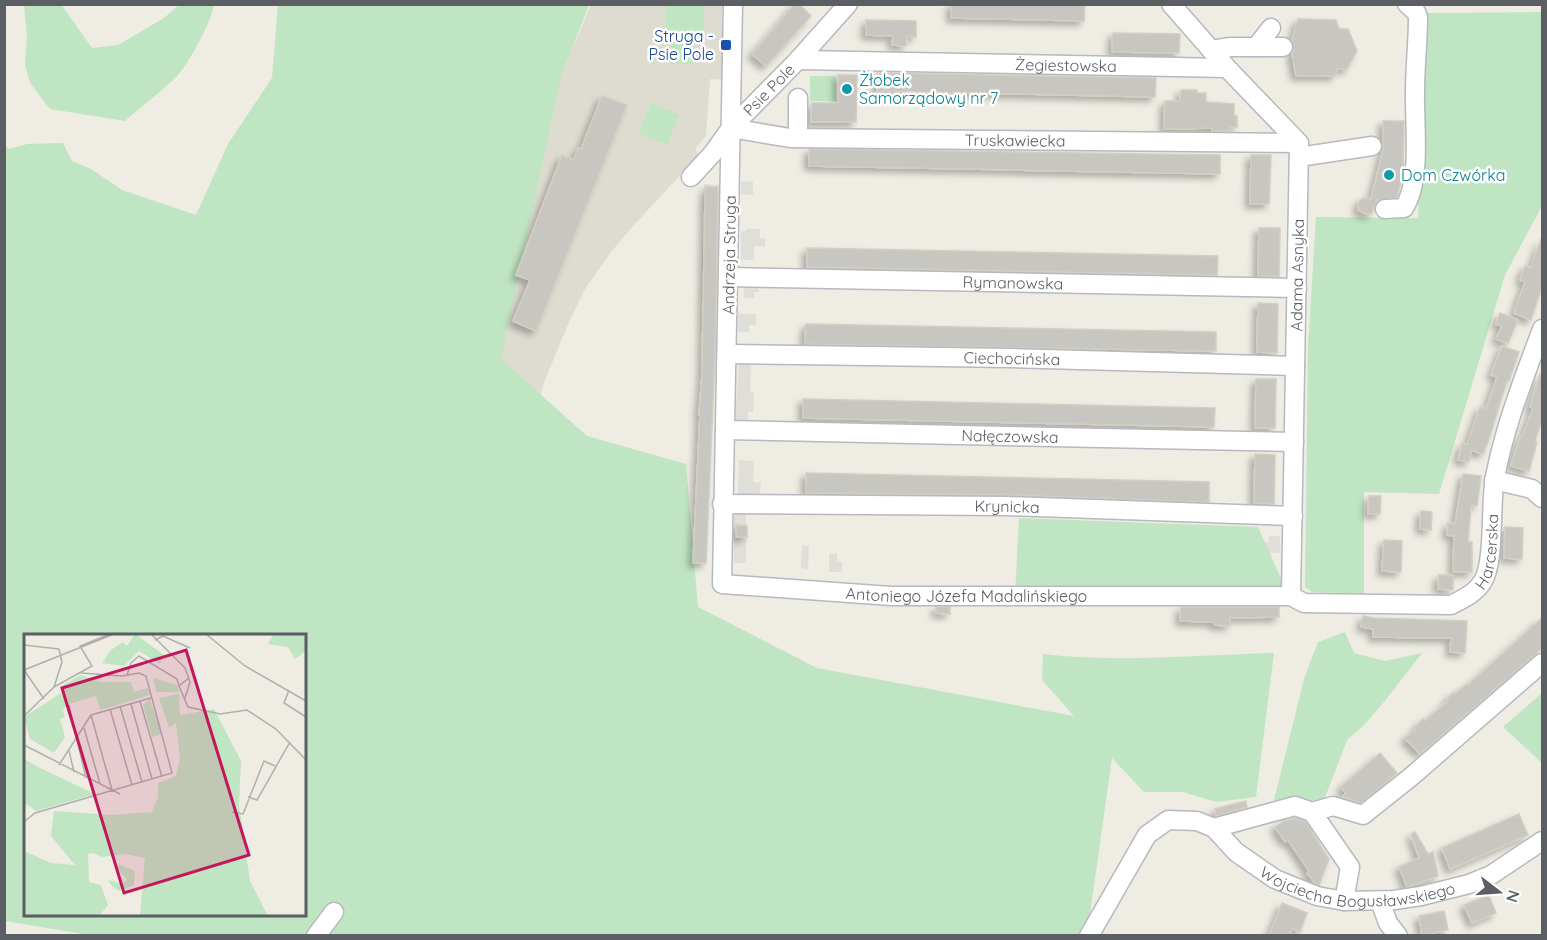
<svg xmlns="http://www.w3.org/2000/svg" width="1547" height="940" font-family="Quicksand,sans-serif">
<defs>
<filter id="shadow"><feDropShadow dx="-4.5" dy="4.5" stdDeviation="3" flood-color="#0004"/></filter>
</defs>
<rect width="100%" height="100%" fill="#eeece3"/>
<g fill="#dfded8">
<path d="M741,181l12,1v13l-12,-1z"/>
<path d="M704,184l15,1 -2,116h-16z"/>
<path d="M746,229h14v9h5v8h-11v14h-13v-29h5z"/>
<path d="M744,286h15v6h-5v6h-10z"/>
<path d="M738,314h18v11h-7v7h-11z"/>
<path d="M739,361l12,1 -1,29 4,1 -1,20h-5v12l-13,-1z"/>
<path d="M739,460l15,1 -1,21h8l-1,13 -22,-1z"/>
<rect x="734" y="511" width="12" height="52"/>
<path d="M1269,536h11v17h-15l-1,-11h5z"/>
<path d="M802,545l7,1 -1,23 -7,-1z"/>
<path d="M829,554h8v7l5,1v10h-13z"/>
</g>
<path fill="#dedbd1" d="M591,5h131v75l-12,-1 -4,57 -11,13 4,6 -67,72 -21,25 -26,37 -16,33 -24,58 -12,40 -92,-29 127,-333z"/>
<g fill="#c0e5c2" fill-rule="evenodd">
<path d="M24,5h40l-1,2 29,41 26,-3 46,-27 15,-13h35c-3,17 -24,56 -36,70 -16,16 -36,31 -53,46l-75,-12 -20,-26 -5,-18 2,-29z"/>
<path d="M278,5h311l-28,71 -60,283 86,77 99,28 12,143 119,61 257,48 -32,-36 1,-26c76,9 155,1 231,-1l-18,144 -40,5 -33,-10h-39l-32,-34 -25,177 -992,1 -90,-15 -1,-776 5,4 18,-5 36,-1 9,18 19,8 31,21 74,25 32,-71 44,-66zM26,636h278v278h-278z"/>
<path d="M666,5h38v35l-38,1z"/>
<path d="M1542,12v194l-37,69 -66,219 -75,-2v102l-52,-2 -7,-5 3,-239 8,-131 102,1 5,-205z"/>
<rect x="671" y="42" width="22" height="22"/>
<rect x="810" y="76" width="26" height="25"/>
<path d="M651,103l28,12 -12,30 -28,-12z"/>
<path d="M1019,518l239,9 27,60 -270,9z"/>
<path d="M1345,632l9,21 31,8 37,-8 -38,49 -19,22 -18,16 -23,60 -51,4 31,-125 14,-37z"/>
<path d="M1542,693v70l-39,-36z"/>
</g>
<g fill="#c8c6c1" stroke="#d2cec2" stroke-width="1.5" filter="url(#shadow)">
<path d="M795,4h4l12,12 -45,50 -14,-12z"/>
<path d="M951,4h134l-1,17 -133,-3z"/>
<path d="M1298,19l38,1 3,9h9l9,22 -10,18h-10l-2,7h-39l-4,-22 2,-6 -2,-8z"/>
<path d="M866,20l50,1v16l-9,-1 -1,10 -14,-1 1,-9 -27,-1z"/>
<path d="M1113,33l67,1 -1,19 -67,-1z"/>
<path d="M877,73l279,5 -1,19 -278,-6z"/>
<path d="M838,75h19l-1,47h-45l1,-19h26z"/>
<path d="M1181,90h16v3h9v9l28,2v12h3v11h-7v4h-18v-3l-48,1 1,-28h15z"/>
<path d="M602,96l25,9 -91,226 -23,-10 17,-41 -14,-5 46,-120 12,5 4,-12 3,1z"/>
<path d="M1383,121h21l-1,54 -6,22 -20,3 -5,13 -6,1 -8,-4v-5l2,-5 4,-2 7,1 12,-49z"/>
<path d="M809,149l411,6v19l-411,-8z"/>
<path d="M1251,155h20l-2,49h-19z"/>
<path d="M706,187h12l-3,171 -9,205h-13l7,-148h-1l3,-40 3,-181h1z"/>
<path d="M1259,228h21l-1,48h-21z"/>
<path d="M1541,239l1,48 -11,33 -17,-7 11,-31 -5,-2 5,-14 6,2z"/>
<path d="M807,248l411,8 -1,19 -410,-8z"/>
<path d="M1258,303l20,1 -1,49 -20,-1z"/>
<path d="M1500,313l18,7 -10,23 -12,-4 6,-13 -6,-2z"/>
<path d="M806,324l410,8v19l-411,-7z"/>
<path d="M1502,346l17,6 -10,29 -2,-1 -19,62 -5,12 -12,-4 -2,12 -11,-2 4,-16 5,1 13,-38 6,2 11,-32 -6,-2z"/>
<path d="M1540,374l2,1v45l-7,21 2,1 -8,29 -18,-5 9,-29 2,1 11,-30 -3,-1z"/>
<path d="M1256,379h20l-1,49h-20z"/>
<path d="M803,399l412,9 -1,19 -411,-9z"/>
<path d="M1255,454l20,1 -1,49 -20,-1z"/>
<path d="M806,473l403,9v20l-202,-7 -201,-2z"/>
<path d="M1463,474l18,2 -4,30 -6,-1 -3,37h4v30h-19l1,-36 -7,-1 1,-12 7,1z"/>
<path d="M1369,496h12l-1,18h-12z"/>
<path d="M1421,511l11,1 -1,18 -11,-1z"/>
<path d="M736,525l11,1v11h-11z"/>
<path d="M1505,527l18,1 -1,31 -18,-1z"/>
<path d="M1384,540l18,1 -1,31 -19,-1z"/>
<path d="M1439,575h14v15l-15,-1z"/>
<path d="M936,607h14v7l-14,-1z"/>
<path d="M1181,607h98v10l-49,1v8l-16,-1v-3l-34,-1z"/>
<path d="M1363,616l10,2 94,3 -2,32 -15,-1 1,-14 -78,-1v-8l-12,-2z"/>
<path d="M1542,618v30l-122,106 -15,-16 12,-10 -1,-2 7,-7 2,2 23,-20 -1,-2 7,-7 1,2 12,-10 1,1z"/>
<path d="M1380,753l17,20 -36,30 -19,-6 4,-4 -5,-6z"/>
<path d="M1246,801l1,6 -31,9 -1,-7z"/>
<path d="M1519,814l9,21 -78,34 -8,-21z"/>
<path d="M1295,818l10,3 24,38 -10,26 -4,-2 -8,-10 2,-2 -21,-31 -3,2 -10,-15 9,-6z"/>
<path d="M1415,832l13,22 5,-2 5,24 -31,11 -8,-20 20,-9 -8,-24z"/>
<path d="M1489,895l7,18 -24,10 -8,-18z"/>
<path d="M1282,903l25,10 -2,5 -5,14 -8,-4 -3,8h-20z"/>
<path d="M1444,911l4,19 -26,5 -3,-19z"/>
</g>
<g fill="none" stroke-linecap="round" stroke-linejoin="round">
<g stroke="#b6b9bd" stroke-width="21">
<g id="minor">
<path id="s1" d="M733,4l-11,580 169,12h400l13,7 147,2c12,-6 25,-12 32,-24 12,-20 7,-78 12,-104 10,-52 29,-99 47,-148"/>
<path d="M1171,4l56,64 72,75 -8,453"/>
<path d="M1256,47l15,-19"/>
<path d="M1211,50l20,-3h52"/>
<path id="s2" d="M798,60l429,8"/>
<path d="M798,98v40"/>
<path id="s3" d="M731,128l59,10 509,5"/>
<path d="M1299,157l73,-11"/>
<path id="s4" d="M691,177l22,-24 18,-25 67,-68 50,-56"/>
<path d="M1385,209l19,-1c18,-28 10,-83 11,-116 0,-25 3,-50 3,-75l-2,-5 -9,-8"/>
<path id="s5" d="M728,277l569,11"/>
<path id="s6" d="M728,354l283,4 284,8"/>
<path id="s7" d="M725,430l569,12"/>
<path d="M1494,480l38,9 10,9"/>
<path id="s8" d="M722,504l285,2 286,10"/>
<path d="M1214,828l81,-22 17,6"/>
<path d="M1344,901l6,-34 -38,-55 21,-6 30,9 49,-39 130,-113"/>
<path d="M1380,901l8,22 10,13"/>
<path d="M316,936l18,-24"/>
<path id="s9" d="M1089,936l58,-101 21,-15 29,1 17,7 22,24 39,27 42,17 27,5 50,-1 27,-4 48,-12 22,-9 51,-34"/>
</g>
</g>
<use href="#minor" stroke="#fff" stroke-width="18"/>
</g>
<rect fill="#1a4fb4" stroke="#fff" stroke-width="2" x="720" y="39" width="12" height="12" rx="3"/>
<g fill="#0f9aa8" stroke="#fff" stroke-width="2">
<circle cx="847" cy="89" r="6"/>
<circle cx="1389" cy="175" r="6"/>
</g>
<g text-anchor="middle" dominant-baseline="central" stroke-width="5" stroke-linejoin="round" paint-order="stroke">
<g font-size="16" fill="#164399" stroke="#fff" text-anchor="end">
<text x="714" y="36">Struga -<tspan x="714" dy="18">Psie Pole</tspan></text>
</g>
<g font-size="16" fill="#5b5f64" stroke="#fff">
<text stroke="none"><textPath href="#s2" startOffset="268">Żegiestowska</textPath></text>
<text stroke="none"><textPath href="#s4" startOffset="117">Psie Pole</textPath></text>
<text stroke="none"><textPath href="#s3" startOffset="285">Truskawiecka</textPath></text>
<text transform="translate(729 255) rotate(-89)">Andrzeja Struga</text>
<text transform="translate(1297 275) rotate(-89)">Adama Asnyka</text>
<text stroke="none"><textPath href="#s5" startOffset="285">Rymanowska</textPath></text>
<text stroke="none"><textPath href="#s6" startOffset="284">Ciechocińska</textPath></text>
<text stroke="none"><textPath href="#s7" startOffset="285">Nałęczowska</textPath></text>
<text stroke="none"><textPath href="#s8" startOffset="285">Krynicka</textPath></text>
<text stroke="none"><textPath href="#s1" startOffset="1382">Harcerska</textPath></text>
<text stroke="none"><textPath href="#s1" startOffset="825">Antoniego Józefa Madalińskiego</textPath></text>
<text stroke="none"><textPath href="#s9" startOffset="354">Wojciecha Bogusławskiego</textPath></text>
</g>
<g font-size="16" fill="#0d838f" stroke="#fff" text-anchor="start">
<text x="859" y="80">Żłobek<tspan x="859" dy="18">Samorządowy nr 7</tspan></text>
<text x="1401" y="175">Dom Czwórka</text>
</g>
</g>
<g transform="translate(24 634)">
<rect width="282" height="282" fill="#eeece3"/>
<path d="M111,0l29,21 -4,9 -21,-13 -15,15 -22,-3 9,-13 12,-8 4,4zM250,0h32v17l-11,8 -7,-12 -20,-3zM57,41l19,7h31l3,10 14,-4 2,7 -50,15 -4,-14 -27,8 -6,-19zM129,44l24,7 2,7h-23zM37,59l6,11 -4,6 2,7 -5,2 5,18 -11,16 -24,-14 -6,-22zM155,60l1,21 34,-6 27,52 -2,44 11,76 18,35h-128l5,-58 -21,-4 -21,3 -10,-4 -5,1 1,28 12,3 7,20 -9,11h-75v-65l27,12 24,2 -24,-29 3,-25 58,4 40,-3 6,-15v-14l18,-7 4,-18 -4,-35 -7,5 -10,-30zM126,65l12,35 -10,3 -9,-32zM0,125l14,8 57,27 -59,17 -9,-7 -3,3zM94,230l17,7 -1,14 -15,6 -7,-5 -4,-6 15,4 4,-5 -11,-11z" fill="#c0e5c2"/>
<path fill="none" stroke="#afb0ac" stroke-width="1.5" d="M127,0l34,34 5,14 -5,16M182,0l39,32 61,35M131,6l8,-4 27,12M0,11l35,4M0,36l90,-36M0,36l20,29M103,41l4,-12 8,-7 38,23 2,7 10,-8M155,52l9,21 32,7 27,-4 29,19 30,31M30,53l38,-21 -12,-20 30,-12M265,56l-5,13 22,14M116,67l22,76M107,70l21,75M45,71l17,73M96,72l22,76M86,75l22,76M67,81l21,75M0,82l30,-29 8,-25 -3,-13M60,94l16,56M0,111l96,49M45,117l5,21M35,131l32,-50 60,-17M224,163l9,3 33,-58M208,178l11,2 21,-53 11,5M0,188l11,-9 137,-40 -26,-97 -7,-3 -17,3 -41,-3"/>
<path fill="#c2185b" fill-opacity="0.15" stroke="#c2185b" stroke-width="3" d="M162,16l63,205 -125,38 -62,-205z"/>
<rect width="282" height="282" fill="none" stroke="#5b5f64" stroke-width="3"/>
</g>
<rect width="1547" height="940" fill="none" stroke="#5b5f64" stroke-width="12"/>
<g transform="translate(1499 892) rotate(107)" stroke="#ffffff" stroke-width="4.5" paint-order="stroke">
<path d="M0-4.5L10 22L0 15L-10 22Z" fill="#5b5f64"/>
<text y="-9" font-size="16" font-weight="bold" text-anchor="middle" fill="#5b5f64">N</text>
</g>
</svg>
